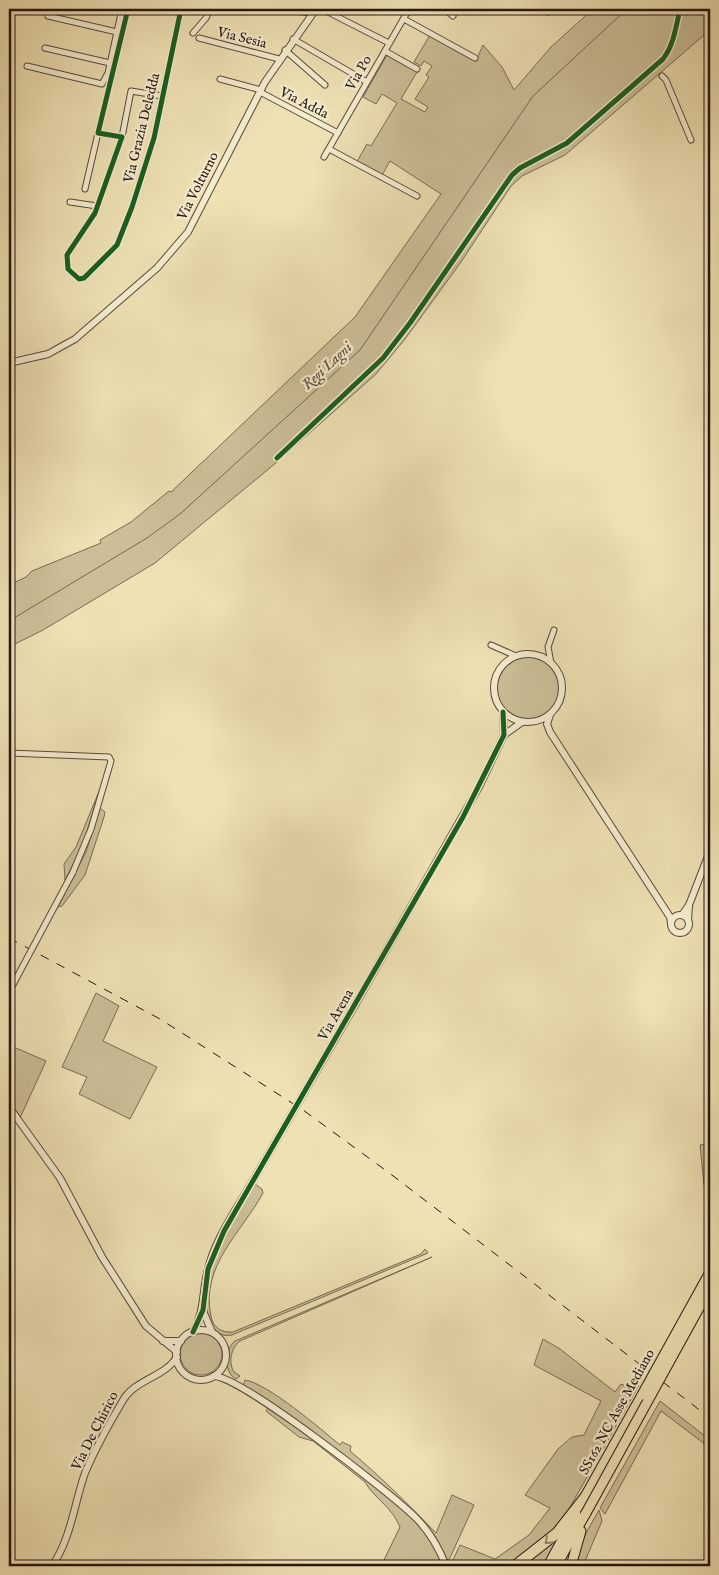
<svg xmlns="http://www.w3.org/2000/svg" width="719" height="1575" font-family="'IM FELL English',serif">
<rect width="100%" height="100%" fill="#eee1b4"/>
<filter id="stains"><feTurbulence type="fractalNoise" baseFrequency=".004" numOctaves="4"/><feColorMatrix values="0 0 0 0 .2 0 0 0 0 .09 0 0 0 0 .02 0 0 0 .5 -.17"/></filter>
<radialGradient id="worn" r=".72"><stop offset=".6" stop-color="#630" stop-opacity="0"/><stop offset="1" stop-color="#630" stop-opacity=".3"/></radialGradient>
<g fill="#ccbf98" stroke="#786b54">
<path d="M593,9h117v21l-145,125 -43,21 -11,10 -50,76 -56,77 -29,35 -99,88 -122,101 -112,67 -34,17v-62l17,-8 6,-6 69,-28 -1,-3 31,-18 38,-31 2,1 184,-175 86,-123 -51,-33 -10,18 -25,-14 12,-21 4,2 26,-43 -15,-9 -6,10 -13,-7 24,-42 30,17 -16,27 24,13 3,-5 -13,-8 14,-22 -3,-2 6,-9 -8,-5 -3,5 -7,-4 16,-27 46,26 7,-16 19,22 12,23 37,-43z"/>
<circle cx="528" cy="688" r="31"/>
<path d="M100,789l-18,58 -17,33 -1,-16 12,-17z"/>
<path d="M100,808l5,4 -1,5 -19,58 -23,31 -4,1 28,-55z"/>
<path d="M96,993l23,13 -16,35 54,26 -27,52 -51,-25 8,-17 -25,-10z"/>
<path d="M9,1045l37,16 -26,57 -11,-15z"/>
<path d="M706,1144l-2,5 6,10v50l-6,-24 -4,-40z"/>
<path d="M255,1184l7,5 1,4c-21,39 -63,73 -52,123 2,12 11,17 22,16l188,-78 4,-5 3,4 -196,82c-10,2 -17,-2 -21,-12 -20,-40 24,-105 44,-139z"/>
<path d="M432,1257l-192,84c-9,7 -12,21 -6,31l6,4 -4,3c-13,-6 -11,-31 -1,-38z"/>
<circle cx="201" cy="1354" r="21"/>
<path d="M543,1339l17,10 55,43 6,-8 8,3 7,-4 3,2 -79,140 -50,41h-60l10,-21 35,14 34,-24 21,-27 -25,-13 33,-46 14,-12 12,-2 17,-34 -67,-36z"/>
<path d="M245,1380c22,3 76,49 95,65l2,-3 9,4 -1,5c30,25 59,54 86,82l16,-38 22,10 -25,55h-2l-12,-24 -18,-20 -174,-130z"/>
<path d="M660,1401l50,39v8l-49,-37 -56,103 -5,-6z"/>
<path d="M268,1408l56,38 91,74 18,21 11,25h-63l19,-39c-8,-20 -26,-29 -35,-45l-52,-41 -14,-4 -33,-26z"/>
<path d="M599,1510l3,11 -19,45h-9l8,-26z"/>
<path d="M563,1529l-19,37h-24z"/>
</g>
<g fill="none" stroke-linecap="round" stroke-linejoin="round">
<path stroke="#756751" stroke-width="1" d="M9,621l138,-83 33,-24 180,-164 173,-254 94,-87"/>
<g stroke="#574a39" stroke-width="7">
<g id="minor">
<path d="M128,9l-30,124 24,4 -27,76 -28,42 1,14 11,10 5,-1 33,-33 15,-38 22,-69 27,-129"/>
<path d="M278,9l34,4"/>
<path d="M322,9l67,34"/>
<path d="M445,9l8,7"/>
<path d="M546,9l2,3"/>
<path d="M48,16l69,16"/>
<path d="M404,19l71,39"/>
<path d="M193,33l13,-15 4,-9"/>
<path d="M199,38l80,21"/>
<path d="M293,39l74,43"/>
<path d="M45,48l65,15"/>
<path d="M285,50l40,35"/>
<path d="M385,51l32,18"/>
<path d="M27,66l75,18 6,-11 14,-64"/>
<path d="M662,76l4,4 25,60"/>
<path d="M220,79l41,11"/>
<path d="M260,92l78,41"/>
<path d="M122,137l9,-46 31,5"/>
<path d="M329,149l88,47"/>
<path d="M324,157l85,-148"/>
<path d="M85,189l13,-56"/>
<path d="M70,202l27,4"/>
<path d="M277,458l106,-100 27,-35 102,-148 8,-7 47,-25 96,-84c11,-14 13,-33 17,-50"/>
<path d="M491,645l25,11"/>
<path d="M551,663l-3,-16 6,-17"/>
<path d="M9,753l100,4 2,4 -20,68 -18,43"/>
</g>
</g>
<g stroke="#574a39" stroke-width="8">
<g id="tertiary">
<path d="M9,363l39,-9 27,-15 82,-71 31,-36 77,-150 51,-73"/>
<circle cx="528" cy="688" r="34"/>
<path d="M550,715l-3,9 3,8 120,185 1,6"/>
<path d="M504,735l18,-13"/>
<path d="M689,905l21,-54"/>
<circle cx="680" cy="924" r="9"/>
<path d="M682,915l7,-10 -1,15"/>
<path d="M355,1005l124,-218 25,-52 -1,-23"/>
<path d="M9,1107l51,71 42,79 44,69 31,26"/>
<path d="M203,1311l9,21"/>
<circle cx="201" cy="1355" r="25"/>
<path d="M193,1332c12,-21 9,-41 15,-63 7,-29 25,-54 40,-80"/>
<path d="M163,1341h18"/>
<path d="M214,1376c28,1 177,117 202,142 14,14 23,30 30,48"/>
<path d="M52,1566c19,-27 22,-62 33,-93 10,-24 24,-49 37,-71 12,-23 42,-24 55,-45"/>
</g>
</g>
<g stroke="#251710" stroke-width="11">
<g id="trunk">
<path d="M582,1502l60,-107"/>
<path d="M548,1566l28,-52"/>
<path d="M556,1566l30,-53"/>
<path d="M571,1566l10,-35"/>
</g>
</g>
<g stroke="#251710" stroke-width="12">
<path id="motorway" d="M515,1566l42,-33 29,-37"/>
</g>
<use href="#minor" stroke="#f4ecce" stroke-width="5"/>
<use href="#tertiary" stroke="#f4ecce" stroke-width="6"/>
<use href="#trunk" stroke="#eee1b4" stroke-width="9"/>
<use href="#motorway" stroke="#eee1b4" stroke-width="10"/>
<path stroke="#251710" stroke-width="1" stroke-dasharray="9 9" stroke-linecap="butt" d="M9,938l151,81 143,91 85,62 322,246"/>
<g stroke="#574a39" stroke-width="7" stroke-linecap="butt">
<path id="minor-bridge" d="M9,992l64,-120"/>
</g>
<g stroke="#574a39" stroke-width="8" stroke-linecap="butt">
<path id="tertiary-bridge" d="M248,1189l107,-184"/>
</g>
<g stroke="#251710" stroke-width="11" stroke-linecap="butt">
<g id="trunk-bridge">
<path d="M642,1395l68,-123"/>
<path d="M586,1513l124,-225"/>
</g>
</g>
<use href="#minor-bridge" stroke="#f4ecce" stroke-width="5"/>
<use href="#tertiary-bridge" stroke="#f4ecce" stroke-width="6"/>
<use href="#trunk-bridge" stroke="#eee1b4" stroke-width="9"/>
<g stroke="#f4ecce" stroke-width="8">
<g id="cycleway">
<path d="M128,9l-30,124 24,4 -27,76 -28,42 1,14 11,10 5,-1 33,-33 15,-38 22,-69 27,-129"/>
<path d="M277,458l106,-100 27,-35 102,-148 8,-7 47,-25 96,-84c11,-14 13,-33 17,-50"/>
<path d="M193,1332l10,-22 5,-41 16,-38 239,-414 41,-82 -1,-23"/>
</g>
</g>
<use href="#cycleway" stroke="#1b5e20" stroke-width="5"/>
</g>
<defs><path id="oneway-chevron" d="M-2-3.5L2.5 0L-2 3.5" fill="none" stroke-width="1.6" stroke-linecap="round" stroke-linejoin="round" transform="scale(1.25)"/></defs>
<use stroke="#94866a" href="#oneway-chevron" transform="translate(548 1541) rotate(138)"/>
<g text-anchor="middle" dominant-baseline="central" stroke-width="4.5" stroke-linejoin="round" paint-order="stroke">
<g font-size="14" fill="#251710" stroke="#f4ecce">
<text transform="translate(242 38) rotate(14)">Via Sesia</text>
<text transform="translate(359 73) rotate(-60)">Via Po</text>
<text transform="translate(304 103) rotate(27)">Via Adda</text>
<text transform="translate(142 128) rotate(-76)">Via Grazia Deledda</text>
<text transform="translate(198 186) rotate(-63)">Via Volturno</text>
<text transform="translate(336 1015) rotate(-60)">Via Arena</text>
<text transform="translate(617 1412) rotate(-61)">SS162 NC Asse Mediano</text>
<text transform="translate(95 1431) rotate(-63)">Via De Chirico</text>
</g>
<g font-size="15" font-style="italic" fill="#5a4c3b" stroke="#f4ecce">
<text transform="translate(327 366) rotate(-43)">Regi Lagni</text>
</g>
</g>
<rect width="719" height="1575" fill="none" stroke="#eee1b4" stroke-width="30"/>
<rect x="10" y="10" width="699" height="1555" fill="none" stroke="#251710" stroke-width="2.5"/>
<rect x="15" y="15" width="689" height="1545" fill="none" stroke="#251710"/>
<rect width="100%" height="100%" filter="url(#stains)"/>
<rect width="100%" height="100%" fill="url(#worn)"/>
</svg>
